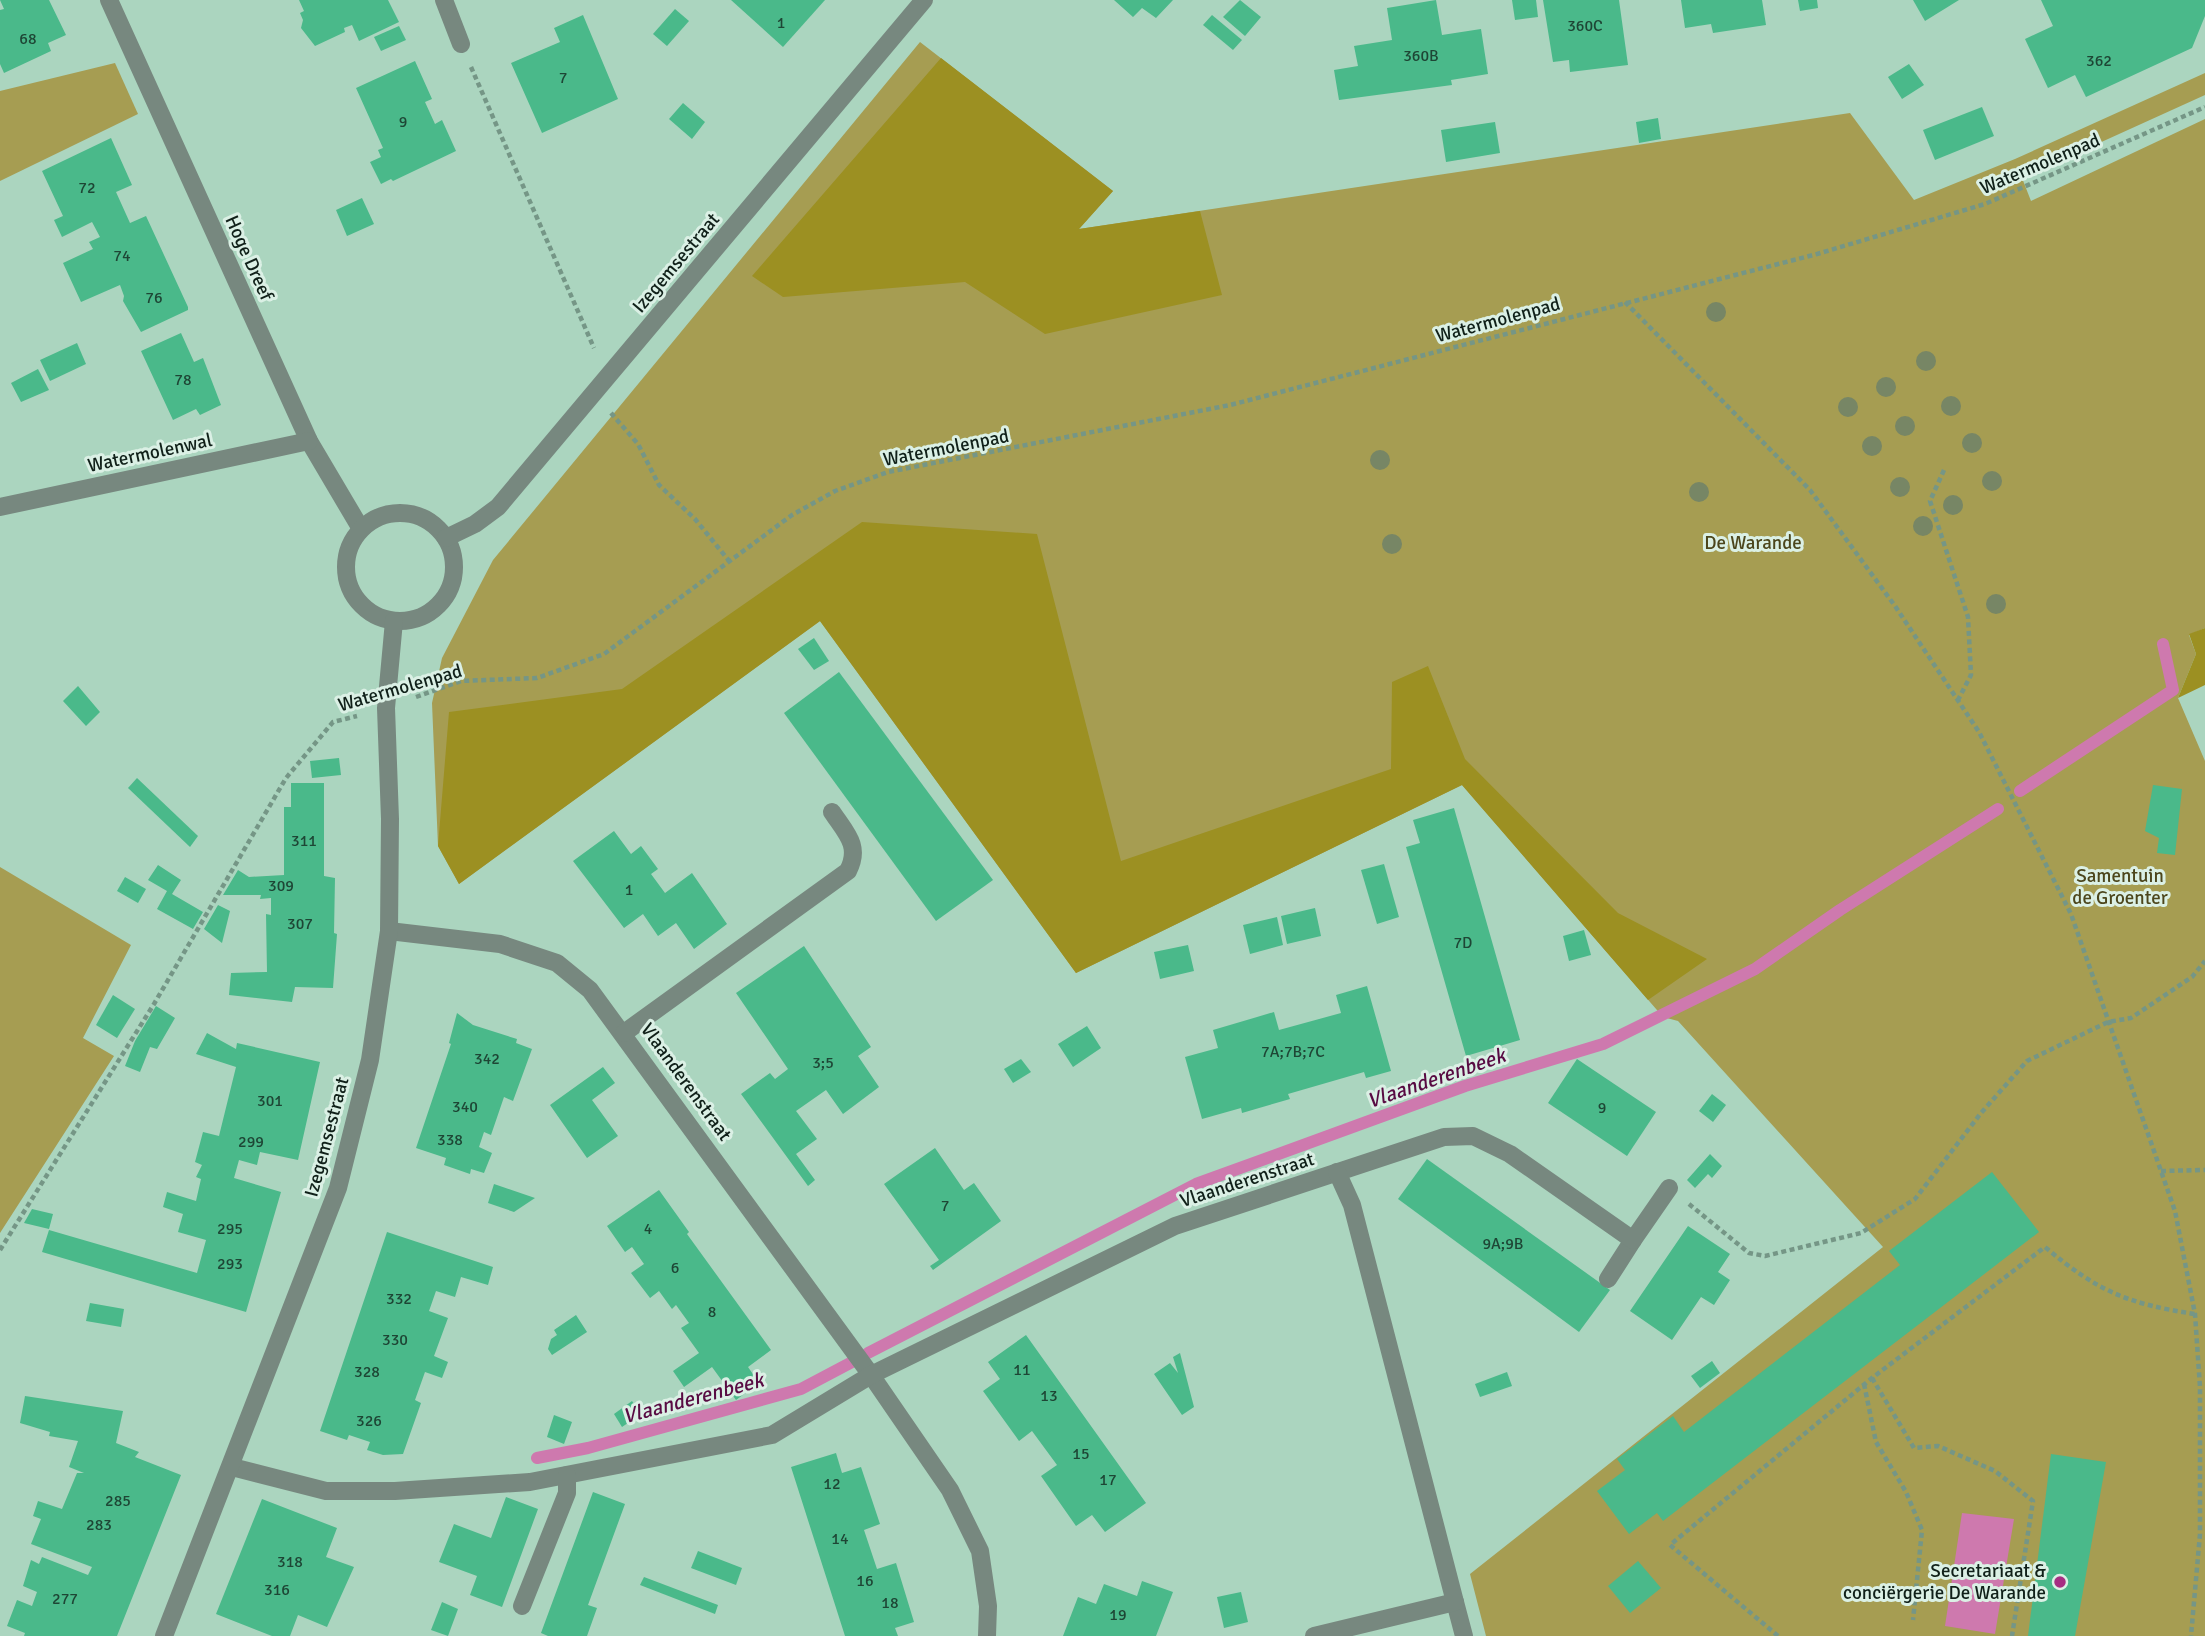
<svg xmlns="http://www.w3.org/2000/svg" width="2205" height="1636" font-family="Signika,sans-serif">
<rect width="100%" height="100%" fill="#abd5bf"/>
<g fill="#a69d52">
<path d="M920,42l193,149 -34,38 771,-116 64,87 101,-41 190,-86v22l-183,83 9,23 174,-82v509l-16,7 7,19 -18,44 27,63v875h-719l-16,-62 413,-327 -205,-226 -15,-4 -201,-232 -386,188 -256,-352 -361,263 -21,-38 -6,-143 10,-45 51,-98z"/>
<path d="M115,63l23,51 -138,67v-90z"/>
<path d="M0,867l131,78 -48,93 31,18 -114,177z"/>
</g>
<g fill="#9c9022">
<path d="M941,58l172,133 -34,38 121,-18 22,84 -177,39 -80,-52 -182,15 -31,-21z"/>
<path d="M862,522l175,12 84,327 270,-92 1,-87 36,-16 37,93 153,154 89,46 -59,41 -186,-215 -386,188 -256,-352 -361,263 -21,-38 11,-134 173,-23z"/>
<path d="M2205,628v57l-27,13 18,-44 -7,-20z"/>
</g>
<path fill="#ce79ae" d="M1962,1513l52,6 -19,115 -50,-8z"/>
<g fill="none" stroke-linecap="round" stroke-linejoin="round">
<g stroke="#ce79ae" stroke-width="12">
<path d="M2020,791l153,-101 -10,-46"/>
<path d="M868,1353l328,-169 269,-98 138,-42 152,-75 85,-59 158,-101"/>
<path d="M537,1458l51,-10 213,-59 53,-28"/>
</g>
</g>
<g fill="#4ab98a">
<path d="M0,0h49l17,35 -18,8 3,8 -47,22 -4,-9v-54l4,-1z"/>
<path d="M299,0h89l11,22 -40,19 -7,-16 -8,3 1,4 -30,14 -14,-18 2,-8 -3,-7 4,-2z"/>
<path d="M731,0h94l-42,47z"/>
<path d="M1114,0h59l-17,18 -14,-10 -9,9z"/>
<path d="M1240,0l21,17 -16,19 -22,-19z"/>
<path d="M1436,0l6,35 39,-6 7,45 -37,6 1,5 -113,15 -5,-30 24,-4 -4,-20 38,-6 -5,-32z"/>
<path d="M1512,0h24l2,17 -23,3z"/>
<path d="M1543,0h76l9,65 -58,7 -1,-12 -16,2z"/>
<path d="M1681,0h81l4,25 -53,8 -2,-9 -26,4z"/>
<path d="M1798,0h19l1,8 -18,3z"/>
<path d="M1913,0h46l-34,21z"/>
<path d="M2041,0h164v16l-13,32 -106,49 -11,-22 -27,13 -23,-49 28,-13z"/>
<path d="M675,9l14,12 -22,25 -14,-12z"/>
<path d="M583,15l35,84 -76,34 -31,-70 49,-21 -6,-14z"/>
<path d="M1212,15l30,25 -9,10 -30,-25z"/>
<path d="M399,26l7,14 -25,11 -7,-14z"/>
<path d="M415,61l17,38 -7,3 10,22 7,-4 14,31 -63,30 -2,-2 -10,5 -11,-22 11,-5 -3,-7 5,-2 -27,-60z"/>
<path d="M1909,64l15,21 -22,14 -14,-22z"/>
<path d="M683,103l22,19 -13,17 -23,-20z"/>
<path d="M1982,107l12,29 -59,24 -12,-30z"/>
<path d="M1658,118l3,21 -22,4 -3,-21z"/>
<path d="M1495,122l5,31 -54,9 -5,-32z"/>
<path d="M111,138l21,47 -16,7 14,31 16,-7 42,91v3l-47,22 -18,-31 1,-5 -4,-11 -39,17 -18,-39 30,-14 -4,-7 11,-5 -8,-15 -30,15 -8,-17 9,-4 -21,-45z"/>
<path d="M362,198l12,26 -27,12 -11,-26z"/>
<path d="M181,333l13,29 9,-4 18,47 -21,10 -4,-6 -23,11 -32,-69z"/>
<path d="M77,343l9,21 -36,17 -10,-21z"/>
<path d="M38,369l11,21 -28,12 -10,-19z"/>
<path d="M814,638l15,23 -15,9 -16,-21z"/>
<path d="M839,672l154,208 -57,41 -152,-208z"/>
<path d="M78,686l22,26 -14,14 -23,-25z"/>
<path d="M339,758l2,17 -29,3 -2,-17z"/>
<path d="M137,778l61,58 -8,11 -62,-59z"/>
<path d="M291,783h33v93l11,2 -1,55 3,1 -4,54 -38,-1 -3,15 -63,-7 2,-22 36,-1 -1,-58 5,1v-17l-11,1 1,-4h-38l15,-25 11,7 35,-2v-68h7z"/>
<path d="M2153,785l29,4 -7,66 -18,-2 2,-15 -14,-7z"/>
<path d="M1454,808l66,232 -54,16 -60,-209 14,-4 -7,-23z"/>
<path d="M614,831l17,23 10,-8 17,23 -7,5 14,19 27,-20 35,51 -33,25 -18,-26 -18,13 -15,-22 -19,14 -51,-67z"/>
<path d="M1384,864l15,53 -22,7 -16,-54z"/>
<path d="M158,865l23,15 -9,14 31,18 -10,17 -36,-20 10,-18 -19,-11z"/>
<path d="M125,877l21,12 -8,14 -21,-12z"/>
<path d="M218,905l12,6 -8,32 -18,-14z"/>
<path d="M1315,908l6,28 -34,8 -6,-28z"/>
<path d="M1277,917l6,28 -33,9 -7,-29z"/>
<path d="M1584,930l7,25 -22,6 -6,-25z"/>
<path d="M1188,945l6,26 -34,8 -6,-27z"/>
<path d="M804,946l67,101 -13,9 21,31 -36,27 -17,-24 -30,21 21,28 -21,15 19,26 -7,6 -67,-92 29,-21 5,6 13,-10 -52,-76z"/>
<path d="M1367,986l24,85 -25,7 -2,-6 -76,22 2,5 -48,14 -1,-5 -39,11 -17,-62 33,-9 -5,-18 61,-18 5,18 62,-17 -5,-18z"/>
<path d="M113,995l22,14 -18,29 -21,-13z"/>
<path d="M156,1006l19,12 -18,31 -7,-2 -10,25 -15,-6 10,-25z"/>
<path d="M457,1013l16,12 44,14 -1,4 16,6 -19,52 -9,-4 -13,38 -7,-3 -5,15 13,6 -8,20 -13,-4 -1,5 -26,-9 2,-7 -30,-10 35,-104 -2,-1z"/>
<path d="M1087,1026l14,22 -28,19 -15,-23z"/>
<path d="M207,1033l29,16 1,-6 83,19 -22,98 -38,-8 -3,13 -18,-5 -5,18 47,14 -35,120 -204,-60 7,-22 148,43 9,-33 -28,-8 5,-18 -20,-7 4,-15 29,9 5,-22 -5,-2 6,-12 -7,-3 8,-30 16,4 17,-69 -40,-13z"/>
<path d="M1021,1059l10,13 -18,11 -9,-14z"/>
<path d="M1577,1059l79,53 -29,44 -79,-53z"/>
<path d="M603,1067l12,16 -23,17 26,36 -31,22 -37,-53z"/>
<path d="M1712,1094l14,11 -13,17 -14,-11z"/>
<path d="M935,1148l29,42 10,-7 27,38 -68,49 -3,-4 9,-6 -55,-76z"/>
<path d="M1710,1154l12,12 -10,12 -4,-4 -13,14 -8,-8z"/>
<path d="M1427,1159l183,131 -31,42 -181,-133z"/>
<path d="M1992,1172l47,60 -376,289 -6,-8 -28,21 -32,-43 28,-21 -8,-11 56,-43 11,16 216,-167 -11,-14z"/>
<path d="M494,1184l41,14 -21,14 -26,-9z"/>
<path d="M659,1190l30,42 -2,2 84,116 -23,17 11,16 -23,17 -24,-33 -28,20 -11,-16 26,-18 -18,-25 8,-5 -13,-18 -4,4 -13,-18 -9,7 -19,-25 13,-9 -12,-17 -7,5 -18,-26z"/>
<path d="M32,1209l21,5 -4,15 -25,-6z"/>
<path d="M1688,1226l42,28 -12,18 12,8 -16,25 -13,-8 -29,43 -42,-29z"/>
<path d="M387,1232l106,35 -5,18 -27,-8 -6,20 -19,-6 -7,20 19,7 -14,38 14,6 -6,16 -17,-6 -10,28 6,3 -18,51 -20,1 -16,-5 3,-8 -21,-7 -2,5 -27,-9z"/>
<path d="M90,1303l34,6 -3,18 -35,-6z"/>
<path d="M576,1315l11,17 -35,23 -4,-6 3,-10 6,-4 -3,-5z"/>
<path d="M1026,1335l120,168 -41,29 -13,-17 -16,11 -35,-50 16,-11 -25,-34 -13,10 -36,-50 17,-12 -12,-17z"/>
<path d="M1180,1353l14,54 -12,8 -28,-41 16,-11 8,10 -5,-16z"/>
<path d="M1712,1361l8,12 -20,15 -9,-12z"/>
<path d="M1507,1372l5,14 -32,11 -5,-13z"/>
<path d="M25,1396l98,15 -7,32 23,9 -4,5 46,18 -64,161h-93l1,-3 -18,-7 10,-26 15,6 5,-14 -14,-6 8,-26 8,4 3,-7 46,18 4,-8 -61,-23 10,-25 -8,-3 5,-15 24,8 15,-36h7l-15,-6 9,-26 -29,-5 1,-4 -30,-9z"/>
<path d="M632,1401l9,13 -19,13 -8,-13z"/>
<path d="M554,1415l18,7 -8,22 -17,-7z"/>
<path d="M836,1453l6,20 19,-6 19,57 -16,6 13,39 19,-6 18,59 -19,6 3,8h-53l-54,-169z"/>
<path d="M2051,1454l55,8 -31,174h-47z"/>
<path d="M593,1492l32,12 -37,101 9,3 -10,28h-39l-7,-3z"/>
<path d="M506,1497l32,12 -36,98 -32,-12 7,-19 -38,-14 15,-38 37,14z"/>
<path d="M262,1499l75,29 -11,29 28,10 -27,60 -29,-12 -8,21h-18l-56,-22z"/>
<path d="M698,1551l44,17 -6,17 -45,-17z"/>
<path d="M1638,1561l23,27 -31,25 -22,-27z"/>
<path d="M644,1577l74,28 -3,9 -75,-29z"/>
<path d="M1142,1581l31,11 -17,44h-93l15,-39 18,7 8,-20 33,12z"/>
<path d="M1241,1592l7,30 -24,6 -7,-31z"/>
<path d="M442,1602l16,7 -10,27 -17,-6z"/>
</g>
<g fill="none" stroke-linecap="round" stroke-linejoin="round">
<g stroke="#759686" stroke-width="4.5" stroke-dasharray="5 3.5" stroke-linecap="butt">
<path d="M471,67l123,281"/>
<path d="M1625,302l185,188 85,116 84,126 92,182 104,297 20,103 5,73v147l-9,102"/>
<path d="M611,413l27,31 21,41 36,34 35,43"/>
<path d="M1944,470l-14,31 38,116 3,58 -13,25"/>
<path d="M416,697l45,-16 76,-3 67,-24 188,-139 43,-24 53,-19 342,-67 587,-151 168,-50 220,-97"/>
<path d="M2161,1171l44,-1"/>
<path d="M1689,1204l60,49 16,3 96,-23 54,-34 66,-86 46,-52 81,-39 23,-4 61,-41 13,-16"/>
<path d="M0,1250l154,-246 132,-226 47,-56 24,-6"/>
<path d="M1872,1378l42,70 24,-2 57,25 38,30 -21,135"/>
<path d="M1864,1384l12,58 30,50 16,38 -9,90"/>
<path d="M1778,1636l-108,-91 202,-167 173,-131c52,44 83,57 150,67"/>
</g>
<g stroke="#77887f" stroke-width="18">
<path d="M109,0l200,441 52,88"/>
<path d="M444,0l17,44"/>
<path d="M0,507l309,-66"/>
<circle cx="400" cy="567" r="54"/>
<path d="M446,538l29,-14 23,-17 426,-507"/>
<path d="M389,931l111,13 57,19 33,27 281,385 79,115 30,61 8,55 -1,30"/>
<path d="M624,1033l224,-162c13,-25 -2,-38 -16,-59"/>
<path d="M1608,1279l25,-39"/>
<path d="M232,1467l94,24h69l135,-9 242,-47 99,-60 304,-149 269,-89 29,-1 37,18 123,86 36,-52"/>
<path d="M1455,1602l9,34"/>
<path d="M522,1606l45,-113v-18"/>
<path d="M164,1636l174,-448 32,-128 19,-129 1,-112 -4,-111 8,-87"/>
<path d="M1314,1636l141,-34 -103,-397 -15,-33"/>
</g>
</g>
<g fill="#778665">
<circle cx="1716" cy="312" r="10"/>
<circle cx="1926" cy="361" r="10"/>
<circle cx="1886" cy="387" r="10"/>
<circle cx="1951" cy="406" r="10"/>
<circle cx="1848" cy="407" r="10"/>
<circle cx="1905" cy="426" r="10"/>
<circle cx="1972" cy="443" r="10"/>
<circle cx="1872" cy="446" r="10"/>
<circle cx="1380" cy="460" r="10"/>
<circle cx="1992" cy="481" r="10"/>
<circle cx="1900" cy="487" r="10"/>
<circle cx="1699" cy="492" r="10"/>
<circle cx="1953" cy="505" r="10"/>
<circle cx="1923" cy="526" r="10"/>
<circle cx="1392" cy="544" r="10"/>
<circle cx="1996" cy="604" r="10"/>
</g>
<circle fill="#a62d82" stroke="#dbf0e5" stroke-width="2.5" cx="2060" cy="1582" r="7"/>
<g text-anchor="middle" dominant-baseline="central" stroke-width="6" stroke-linejoin="round" paint-order="stroke">
<g font-size="16" fill="#1e4635">
<text x="781" y="23">1</text>
<text x="1585" y="26">360C</text>
<text x="28" y="39">68</text>
<text x="1421" y="56">360B</text>
<text x="2099" y="61">362</text>
<text x="563" y="78">7</text>
<text x="403" y="122">9</text>
<text x="87" y="188">72</text>
<text x="122" y="256">74</text>
<text x="154" y="298">76</text>
<text x="183" y="380">78</text>
<text x="304" y="841">311</text>
<text x="281" y="886">309</text>
<text x="629" y="890">1</text>
<text x="300" y="924">307</text>
<text x="1463" y="943">7D</text>
<text x="1293" y="1052">7A;7B;7C</text>
<text x="487" y="1059">342</text>
<text x="823" y="1063">3;5</text>
<text x="270" y="1101">301</text>
<text x="465" y="1107">340</text>
<text x="1602" y="1108">9</text>
<text x="450" y="1140">338</text>
<text x="251" y="1142">299</text>
<text x="945" y="1206">7</text>
<text x="230" y="1229">295</text>
<text x="648" y="1229">4</text>
<text x="1503" y="1244">9A;9B</text>
<text x="230" y="1264">293</text>
<text x="675" y="1268">6</text>
<text x="399" y="1299">332</text>
<text x="712" y="1312">8</text>
<text x="395" y="1340">330</text>
<text x="1022" y="1370">11</text>
<text x="367" y="1372">328</text>
<text x="1049" y="1396">13</text>
<text x="369" y="1421">326</text>
<text x="1081" y="1454">15</text>
<text x="1108" y="1480">17</text>
<text x="832" y="1484">12</text>
<text x="118" y="1501">285</text>
<text x="99" y="1525">283</text>
<text x="840" y="1539">14</text>
<text x="290" y="1562">318</text>
<text x="865" y="1581">16</text>
<text x="277" y="1590">316</text>
<text x="65" y="1599">277</text>
<text x="890" y="1603">18</text>
<text x="1118" y="1615">19</text>
</g>
<g font-size="19" fill="#102019" stroke="#dbf0e5">
<text transform="translate(2040 164) rotate(-23)">Watermolenpad</text>
<text transform="translate(249 258) rotate(66)">Hoge Dreef</text>
<text transform="translate(676 263) rotate(-50)">Izegemsestraat</text>
<text transform="translate(1498 320) rotate(-15)">Watermolenpad</text>
<text transform="translate(946 448) rotate(-11)">Watermolenpad</text>
<text transform="translate(150 453) rotate(-12)">Watermolenwal</text>
<text transform="translate(400 688) rotate(-16)">Watermolenpad</text>
<text transform="translate(686 1082) rotate(54)">Vlaanderenstraat</text>
<text transform="translate(327 1137) rotate(-75)">Izegemsestraat</text>
<text transform="translate(1247 1180) rotate(-18)">Vlaanderenstraat</text>
</g>
<g font-size="19" fill="#4c461c" stroke="#dbf0e5">
<text x="1753" y="543">De Warande</text>
<text x="2120" y="876">Samentuin<tspan x="2120" dy="22">de Groenter</tspan></text>
</g>
<g font-size="19" fill="#102019" stroke="#dbf0e5" text-anchor="end">
<text x="2046" y="1571">Secretariaat &amp;<tspan x="2046" dy="22">conciërgerie De Warande</tspan></text>
</g>
<g font-size="21" font-style="italic" fill="#580b43" stroke="#dbf0e5">
<text transform="translate(1436 1078) rotate(-19)">Vlaanderenbeek</text>
<text transform="translate(693 1398) rotate(-15)">Vlaanderenbeek</text>
</g>
</g>
</svg>
